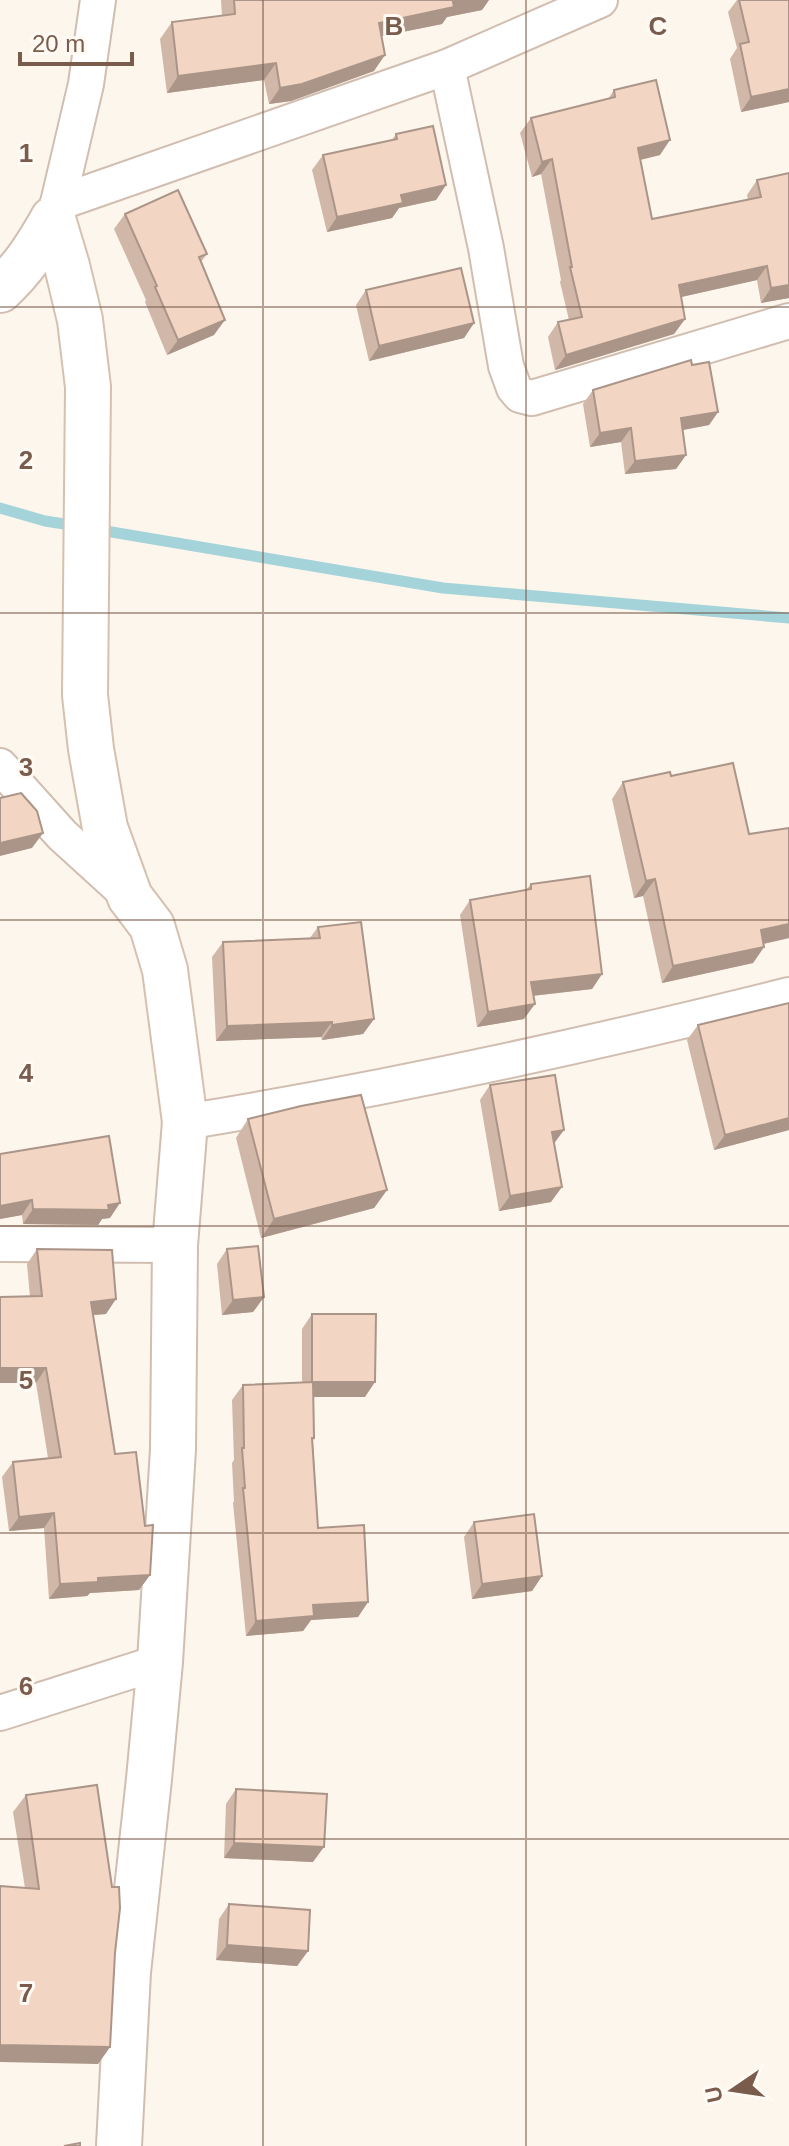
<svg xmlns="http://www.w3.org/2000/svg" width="789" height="2146" font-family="Helvetica,sans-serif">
<rect width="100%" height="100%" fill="#fdf6ec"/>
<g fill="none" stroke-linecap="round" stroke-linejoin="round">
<g stroke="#a5d3da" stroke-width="11">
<path d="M0,508l45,13 32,5"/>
<path d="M94,529l349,59 346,30"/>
</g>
<g stroke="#d1beb0" stroke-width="38">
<g id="minor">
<path d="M447,67l39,181 20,118 8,22 6,7 12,3 257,-77"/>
<path d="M58,203l389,-136 153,-67"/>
<path d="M53,219l5,-16 28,-119 12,-84"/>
<path d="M0,766l62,69 67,61"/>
<path d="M185,1122c203,-33 404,-77 604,-127"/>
<path d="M0,1244l175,1"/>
<path d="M0,1713l160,-51"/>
</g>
</g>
<g stroke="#d1beb0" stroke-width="48">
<g id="tertiary">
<path d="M0,290c24,-22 37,-43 53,-71"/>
<path d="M119,2146l9,-174 21,-193 11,-117 13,-213 2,-204 10,-123"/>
</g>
</g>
<g stroke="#d6c0b0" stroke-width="48">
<path id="secondary" d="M53,219l14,47 13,54 8,67 -3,308 6,54 14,79 25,69 22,29 13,44 20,152"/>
</g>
<use href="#minor" stroke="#fff" stroke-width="34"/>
<use href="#tertiary" stroke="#fff" stroke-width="44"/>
<use href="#secondary" stroke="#fff" stroke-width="44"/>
</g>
<g fill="#d1b7a8">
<path d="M221,0h268l-7,10 -35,7 -5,7 -60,12 -8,35 -83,30 -22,3 -5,-24 -97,13 -7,-54 12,-17 50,-6z"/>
<path d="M737,0h52v102l-48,10 -11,-53 7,-11 -9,-36z"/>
<path d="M614,90l46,65 -20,5 12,59 96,-19 -1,-5 10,-15 32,118 -28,5 -4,-23 -76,17 4,22 -11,15 -119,36 -7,-33 10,-15 11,-2 -9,-38 1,-2 -20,-106 -9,3 -12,-44 11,-15 77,-19z"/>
<path d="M396,134l50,51 -10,15 -37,8 -7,10 -65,14 -15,-62 11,-15 69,-15z"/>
<path d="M125,214l82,40 -6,8 13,73 -47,20 -22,-53 1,-2 -32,-71z"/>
<path d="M366,290l108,33 -10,15 -95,23 -13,-56z"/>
<path d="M692,365l26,47 -9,13 -26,5 3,25 -10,14 -51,5 -4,-32 -31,5 -7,-43 10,-14z"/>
<path d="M671,776l78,58 40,-6v110l-25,6v3l-11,16 -91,20 -19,-87 -9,2 -22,-99 11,-17z"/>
<path d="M531,884l71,90 -10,15 -59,7 -9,23 -47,8 -17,-112 10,-15 56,-10z"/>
<path d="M318,927l56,92 -11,15 -41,6 -1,-3 -105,4 -4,-84 11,-15 87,-4z"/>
<path d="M789,1003v127l-75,20 -27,-110 11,-15z"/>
<path d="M490,1085l64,59 -3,58 -52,9 -19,-111z"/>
<path d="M248,1119l139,71 -13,18 -113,30 -25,-100z"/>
<path d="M0,1154l110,64 -8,1 -4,6 -75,-1 -1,-9 -22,4z"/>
<path d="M37,1249l69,65 -13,1 22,139 35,121 -11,15 -49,3 -3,3 -38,3 -5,-71 -35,3 -7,-54 11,-15 35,-4 -12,-75h-36v-86h30l-3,-33z"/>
<path d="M227,1249l37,48 -11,15 -31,3 -5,-51z"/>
<path d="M312,1314l53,83h-52l1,41 -1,3 5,87 50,74 -10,15 -47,3 -8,11 -57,5 -13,-133 1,-2 -2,-38 2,-3 -2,-60 11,-15 59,-2v-54z"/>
<path d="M474,1522l68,54 -10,15 -60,8 -8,-62z"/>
<path d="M236,1789l77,73 -89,-4 2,-54z"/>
<path d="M26,1795l89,158 -5,94 -12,17 -73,-176 -12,-76z"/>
<path d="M229,1904l79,47 -11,15 -81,-6 3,-41z"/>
</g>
<g fill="#aa9588">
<path d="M462,0h27l-7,10 -35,7 -5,7 -74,15 11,-16z"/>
<path d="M385,55l-11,16 -83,30 -22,3 11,-16z"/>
<path d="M276,63l-12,17 -97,13 11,-17z"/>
<path d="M789,89v13l-48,10 10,-15z"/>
<path d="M670,140l-10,15 -33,8 11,-15z"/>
<path d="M552,159l-11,15 -9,3 10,-15z"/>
<path d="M446,185l-10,15 -37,8 -7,10 -65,14 10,-15 64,-22z"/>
<path d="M767,266l-10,14 -89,20 11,-15z"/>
<path d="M789,285v13l-28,5 10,-15z"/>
<path d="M685,319l-11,15 -119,36 11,-15z"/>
<path d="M225,320l-11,15 -47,20 11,-15z"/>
<path d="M474,323l-10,15 -95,23 10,-15z"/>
<path d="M718,412l-9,13 -37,7 9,-14z"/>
<path d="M631,428l-10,14 -31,5 10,-14z"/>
<path d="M686,455l-10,14 -51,5 10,-13z"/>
<path d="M43,833l-11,15 -32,8v-13z"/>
<path d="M655,879l-12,17 -9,2 12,-17z"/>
<path d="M789,924v14l-40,9 12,-17z"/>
<path d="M764,947l-11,16 -91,20 11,-17z"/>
<path d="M602,974l-10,15 -71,8 10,-15z"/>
<path d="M535,1004l-11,15 -47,8 11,-15z"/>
<path d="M374,1019l-11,15 -41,6 10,-15z"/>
<path d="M332,1022l-11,15 -105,4 11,-15z"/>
<path d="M789,1118v12l-75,20 11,-15z"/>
<path d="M564,1130l-11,15 -1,-13z"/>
<path d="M562,1187l-11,15 -52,9 11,-15z"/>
<path d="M387,1190l-13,18 -113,30 13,-19z"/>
<path d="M32,1200l-10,15 -22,4v-13z"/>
<path d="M120,1203l-10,15 -8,1 -4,6 -75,-1 10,-15 75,-4z"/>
<path d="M264,1297l-11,15 -31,3 11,-15z"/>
<path d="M116,1299l-10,15 -26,2 11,-14z"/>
<path d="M0,1368h46l-10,15h-36z"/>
<path d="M312,1382h63l-10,15h-63z"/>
<path d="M54,1513l-10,15 -35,3 10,-14z"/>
<path d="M150,1575l-11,15 -49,3 -3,3 -38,3 11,-15 38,-6z"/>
<path d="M542,1576l-10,15 -60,8 10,-15z"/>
<path d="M368,1602l-10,15 -47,3 -8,11 -57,5 10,-15 57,-16z"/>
<path d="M234,1843l90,4 -11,15 -89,-4z"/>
<path d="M227,1945l81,6 -11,15 -81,-6z"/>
<path d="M0,2045l110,2 -12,17 -98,-2z"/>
</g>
<g fill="#f3d5c3" stroke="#aa9588" stroke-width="2">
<path d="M234,0h228l-9,2 1,5 -75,16 6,32 -83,29 -22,4 -4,-25 -98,13 -6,-54 63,-8z"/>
<path d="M739,0h50v89l-38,8 -11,-53 9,-2z"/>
<path d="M656,80l14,60 -32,8 14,71 109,-22 -4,-17 32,-7v112l-18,3 -4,-22 -88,19 6,34 -119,36 -8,-33 24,-5 -12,-50h2l-20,-108 -10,3 -11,-44 84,-21 -1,-7z"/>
<path d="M433,126l13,59 -45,10 2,8 -66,14 -14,-62 74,-16 -1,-5z"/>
<path d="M178,190l29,64 -8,3 26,63 -47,20 -23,-53 2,-1 -32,-72z"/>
<path d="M461,268l13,55 -95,23 -13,-56z"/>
<path d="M691,360l1,5 17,-3 9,50 -37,6 5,37 -51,6 -4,-33 -31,5 -7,-43z"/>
<path d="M733,763l16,71 40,-6v96l-28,6 3,17 -91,19 -18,-87 -9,2 -23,-99 47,-10 1,4z"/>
<path d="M21,793l16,18 6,22 -43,10v-45z"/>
<path d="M590,876l12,98 -71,8 4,22 -47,8 -18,-112 61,-11v-5z"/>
<path d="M361,922l13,97 -42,6v-3l-105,4 -4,-84 97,-4 -2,-11z"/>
<path d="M789,1003v115l-64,17 -27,-110z"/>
<path d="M555,1075l9,55 -12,2 10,55 -52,9 -20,-111z"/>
<path d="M361,1095l26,95 -113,29 -26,-100 53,-13z"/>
<path d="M109,1136l11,67 -12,2 1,5 -76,-1 -1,-9 -32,6v-52z"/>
<path d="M258,1246l6,51 -31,3 -6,-51z"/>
<path d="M37,1249l75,1 4,49 -25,3 24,152 21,-2 9,74 8,-1 -3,50 -52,3v4l-38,2 -6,-71 -35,4 -6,-55 48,-5 -15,-89h-46v-71l42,-1z"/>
<path d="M312,1314h64l-1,68h-63z"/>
<path d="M313,1382l1,56h-2l6,90 46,-3 4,77 -55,3 1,11 -58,5 -13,-133h2l-3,-40h2l-1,-63z"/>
<path d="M534,1514l8,62 -60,8 -8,-62z"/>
<path d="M97,1785l15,102h7l1,21 -5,45 -5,94 -110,-2v-159l39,3 -13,-94z"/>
<path d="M236,1789l91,5 -3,53 -90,-4z"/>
<path d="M229,1904l81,6 -2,41 -81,-6z"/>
<path d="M80,2143v3h-16z"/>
</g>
<path fill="none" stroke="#7a5c4d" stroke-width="2" stroke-opacity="0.55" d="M263,0v2146M526,0v2146M0,307h789M0,613h789M0,920h789M0,1226h789M0,1533h789M0,1839h789"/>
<g font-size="26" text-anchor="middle" font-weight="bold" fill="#7a5c4d" stroke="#fffaf3" stroke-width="6" stroke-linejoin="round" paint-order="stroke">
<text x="394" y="35">B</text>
<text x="658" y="35">C</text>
<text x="26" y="162">1</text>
<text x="26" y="469">2</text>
<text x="26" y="776">3</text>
<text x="26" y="1082">4</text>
<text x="26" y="1389">5</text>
<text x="26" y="1695">6</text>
<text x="26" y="2002">7</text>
</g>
<g transform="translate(733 2090) rotate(257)" stroke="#fffaf3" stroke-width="6" paint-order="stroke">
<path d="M0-6L14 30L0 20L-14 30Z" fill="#7a5c4d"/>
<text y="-12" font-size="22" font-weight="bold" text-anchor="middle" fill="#7a5c4d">U</text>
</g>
<path d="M20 52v12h112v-12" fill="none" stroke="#7a5c4d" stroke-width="4"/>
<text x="32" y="52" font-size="24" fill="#7a5c4d" stroke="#fffaf3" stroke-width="6" paint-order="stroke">20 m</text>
</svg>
